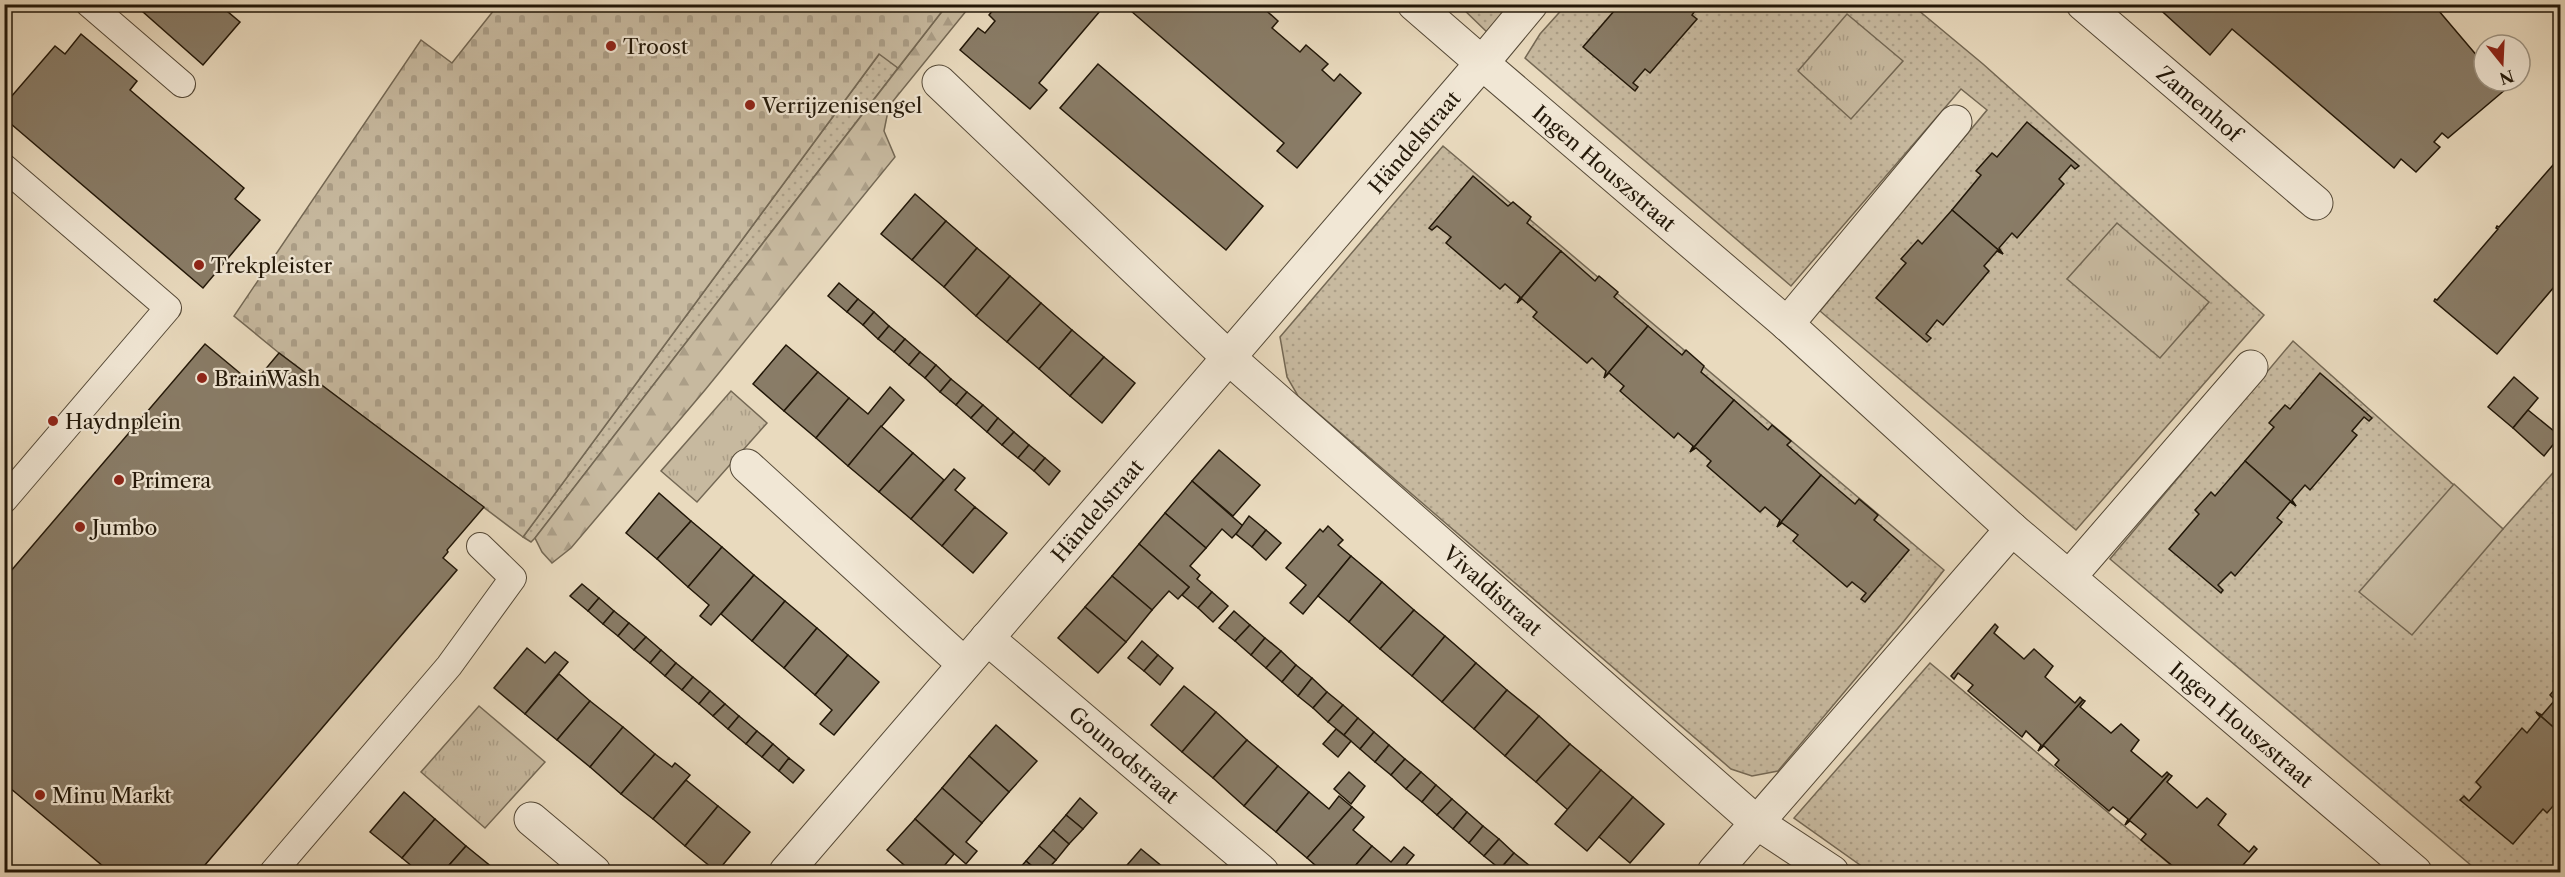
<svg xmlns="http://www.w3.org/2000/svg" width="2565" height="877" font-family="'Libre Caslon Text',serif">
<defs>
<pattern id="grass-dots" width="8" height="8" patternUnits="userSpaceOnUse" patternTransform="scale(1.5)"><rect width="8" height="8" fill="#c7b99f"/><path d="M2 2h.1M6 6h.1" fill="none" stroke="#ab9e87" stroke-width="1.8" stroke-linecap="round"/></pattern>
<pattern id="forest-firs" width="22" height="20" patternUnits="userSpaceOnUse" patternTransform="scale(1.5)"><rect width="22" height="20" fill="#c7b99f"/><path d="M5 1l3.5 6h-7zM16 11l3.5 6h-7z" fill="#ab9e87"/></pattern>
<pattern id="cemetery-stones" width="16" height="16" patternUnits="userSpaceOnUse" patternTransform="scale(1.5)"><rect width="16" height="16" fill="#c7b99f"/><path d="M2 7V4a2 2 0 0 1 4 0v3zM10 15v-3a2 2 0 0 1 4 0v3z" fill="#ab9e87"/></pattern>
<pattern id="park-tufts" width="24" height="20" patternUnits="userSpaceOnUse" patternTransform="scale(1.5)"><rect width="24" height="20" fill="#c7b99f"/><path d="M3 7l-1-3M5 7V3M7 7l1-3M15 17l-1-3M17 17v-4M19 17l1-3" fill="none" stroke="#ab9e87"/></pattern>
</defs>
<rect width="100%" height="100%" fill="#e9dabe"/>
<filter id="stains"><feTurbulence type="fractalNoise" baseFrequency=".00333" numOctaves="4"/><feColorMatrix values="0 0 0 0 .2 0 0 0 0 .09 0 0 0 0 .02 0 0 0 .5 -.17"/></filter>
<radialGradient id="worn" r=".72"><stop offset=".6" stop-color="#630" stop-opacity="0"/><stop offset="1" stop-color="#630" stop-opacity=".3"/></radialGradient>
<g fill="url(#grass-dots)" stroke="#746854" stroke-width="1.5">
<path d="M1459,5h64l-34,29z"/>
<path d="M1566,5h346l71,59 281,251 -188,215 -256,-219 167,-201 -26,-21 -170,197 -266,-228 15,-24z"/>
<path d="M880,53l18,15 -363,470 -4,4 -8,-5z"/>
<path d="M1443,146l501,424 -40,51 -126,150 -26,5 -21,-7 -433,-373 -11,-19 -7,-40z"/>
<path d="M2293,341l210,188 57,-64v407h-81l-369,-313z"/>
<path d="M1930,663l249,209h-309l-76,-54z"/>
</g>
<path fill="url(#forest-firs)" stroke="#746854" stroke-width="1.5" d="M947,5h24l-82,101 -5,25 11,26 -190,233 -134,158 -19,15 -10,-11 -7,-14z"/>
<path fill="url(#cemetery-stones)" stroke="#746854" stroke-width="1.5" d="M498,5h449l-49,63 -19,-14 -356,483 -244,-184 -45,-37 187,-276 31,23z"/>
<g fill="url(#park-tufts)" stroke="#746854" stroke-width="1.5">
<path d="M1847,14l56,47 -52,58 -53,-48z"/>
<path d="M2117,223l92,79 -49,56 -93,-79z"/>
<path d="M731,391l36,32 -70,79 -36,-31z"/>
<path d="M479,706l66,56 -60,66 -64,-56z"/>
</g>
<path fill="#c7b99f" stroke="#746854" stroke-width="1.5" d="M2454,484l49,45 -91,106 -53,-43z"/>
<g fill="#897c67" stroke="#221708" stroke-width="1.5">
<path d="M134,4h98l-5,7 13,11 -37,43z"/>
<path d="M998,4h108l-67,79 8,7 -17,19 -70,-59 18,-22 7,5 10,-12 -6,-6z"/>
<path d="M1137,4h122l19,17 -6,7 28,24 6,-7 22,19 -6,6 12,11 6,-7 21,19 -64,75 -20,-17 7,-8 -153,-132z"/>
<path d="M1612,4h88l-8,11 5,4 -47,54 -5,-4 -12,14 5,4 -3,4 -52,-44 31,-36 -5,-4z"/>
<path d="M2154,4h279l51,60v17h15l7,8 -58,49 -6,-5 -8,9 6,5 -24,25 -15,-13 -7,9 -162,-139 -22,26z"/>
<path d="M81,34l56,47 -7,9 114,98 -9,11 25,21 -57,68 -199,-170v-13l51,-59 10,8z"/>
<path d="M1098,64l165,142 -37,44 -166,-142z"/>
<path d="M2027,122l52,44 -4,3 -4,-4 -12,14 5,5 -47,54 -5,-5 -13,15 4,6 -51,-44 29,-35 -5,-4 16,-18 5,4z"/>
<path d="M2560,157v123l-63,74 -63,-53 1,-2 2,1 61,-71 -2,-1 1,-2 2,1z"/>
<path d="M1473,176l35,30 5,-4 18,15 -4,6 34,28 -44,52 3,-6 -15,-13 -5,5 -54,-46 5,-6 -14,-11 -5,4 -3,-2z"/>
<path d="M915,194l31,27 -34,39 -31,-26z"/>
<path d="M1952,210l51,44 -6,-3 -13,15 5,5 -46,54 -6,-5 -11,14 5,4 -4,4 -51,-44 30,-35 -5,-4 17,-19 4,4z"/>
<path d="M946,221l31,27 -33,39 -32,-27z"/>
<path d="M977,248l33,28 -34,40 -32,-29z"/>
<path d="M1561,251l34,30 4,-5 19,16 -4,5 34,29 -44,52 2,-7 -14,-13 -5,5 -54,-46 4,-5 -15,-13 -5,4z"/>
<path d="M1010,276l31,27 -34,39 -31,-26z"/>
<path d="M839,283l19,16 -11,13 -19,-16z"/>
<path d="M858,299l16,13 -11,13 -16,-13z"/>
<path d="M1041,303l31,27 -33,39 -32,-27z"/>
<path d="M874,312l15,14 -11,13 -15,-14z"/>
<path d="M889,326l16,13 -11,13 -16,-13z"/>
<path d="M1648,326l34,29 4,-5 18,16 -3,6 33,28 -44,52 3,-6 -15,-13 -4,5 -54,-47 4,-5 -15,-13 -5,5z"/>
<path d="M1072,330l32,27 -34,39 -31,-27z"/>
<path d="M905,339l15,13 -11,13 -15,-13z"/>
<path d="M205,344l48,40 26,-31 205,154 -37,43 1,2 -5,6 14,12 -258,302h-89l-106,-89v-204z"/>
<path d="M786,345l32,27 -34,39 -31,-27z"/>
<path d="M920,352l16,13 -11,13 -16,-13z"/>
<path d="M1104,357l31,26 -33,40 -32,-27z"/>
<path d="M936,365l15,14 -11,13 -15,-14z"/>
<path d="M818,372l31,26 -33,40 -32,-27z"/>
<path d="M2320,373l52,45 -3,3 -5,-4 -12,14 5,4 -47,55 -5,-5 -13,15 4,6 -51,-45 29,-34 -5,-4 16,-18 5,4z"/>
<path d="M2514,377l24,21 -25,30 -25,-21z"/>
<path d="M951,379l16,13 -11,13 -16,-13z"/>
<path d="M890,387l14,13 -56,66 -32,-28 33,-40 19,16z"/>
<path d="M967,392l16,13 -12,13 -15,-13z"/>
<path d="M1734,400l34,30 4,-5 19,16 -4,4 34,30 -44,52 3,-7 -15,-13 -5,5 -53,-46 4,-5 -15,-13 -6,4z"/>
<path d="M983,405l15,13 -11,14 -16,-14z"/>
<path d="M2528,410l32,26 -16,20 -31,-28z"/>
<path d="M998,418l16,14 -12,13 -15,-13z"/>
<path d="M881,426l32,27 -34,39 -31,-26z"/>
<path d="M1014,432l15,13 -11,13 -16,-13z"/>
<path d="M1029,445l16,13 -11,13 -16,-13z"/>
<path d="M1219,450l41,35 -27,31 -41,-35z"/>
<path d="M913,453l31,27 -33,39 -32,-27z"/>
<path d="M1045,458l15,13 -11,14 -15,-14z"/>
<path d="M2245,461l51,45 -6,-4 -13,16 5,4 -47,54 -4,-4 -13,13 5,5 -2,3 -52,-44 30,-35 -4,-4 16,-18 4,4z"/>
<path d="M954,469l11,9 -10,12 20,17 -33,39 -31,-27z"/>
<path d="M1821,475l34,29 4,-5 19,16 -4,5 35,30 -44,52 -4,-3 5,-6 -14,-11 -5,5 -54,-46 5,-6 -16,-12 -5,4z"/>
<path d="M1192,481l51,45 -11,12 -10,-9 -16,19 -41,-35z"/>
<path d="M659,493l32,28 -34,38 -31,-26z"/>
<path d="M975,507l32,26 -34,40 -31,-27z"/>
<path d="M1165,513l41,35 -16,18 10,9 -3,4 15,13 -14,16 -16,-13 7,-8 -50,-43z"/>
<path d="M1249,516l17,14 -14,17 -16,-13z"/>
<path d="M691,521l31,26 -34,40 -31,-28z"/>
<path d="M1328,526l15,14 -5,5 13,11 -48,58 -13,-11 16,-18 -20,-17 34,-39 3,3z"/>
<path d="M1266,530l15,13 -15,17 -14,-13z"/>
<path d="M1139,544l50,43 -11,12 -9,-8 -17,19 -40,-34z"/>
<path d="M722,547l32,28 -43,50 -11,-9 9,-11 -21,-18z"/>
<path d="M1351,556l31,26 -33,40 -31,-26z"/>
<path d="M754,575l31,26 -33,40 -31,-27z"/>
<path d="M1112,576l40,34 -26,32 -41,-35z"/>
<path d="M1382,582l32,28 -34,39 -31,-27z"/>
<path d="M582,584l17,14 -11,13 -18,-15z"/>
<path d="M1212,592l16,14 -15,16 -15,-14z"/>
<path d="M599,598l15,13 -11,13 -15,-13z"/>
<path d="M785,601l32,27 -33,40 -32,-27z"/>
<path d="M1085,607l41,35 -28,31 -40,-35z"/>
<path d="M1414,610l31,26 -33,40 -32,-27z"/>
<path d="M614,611l15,12 -11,13 -15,-12z"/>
<path d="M1234,611l16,14 -15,16 -16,-13z"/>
<path d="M629,623l17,14 -12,13 -16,-14z"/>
<path d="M1995,624l3,3 -4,6 30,26 10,-10 19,17 -8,11 30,26 5,-6 3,3 -45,51 3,-6 -15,-14 -4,6 -54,-46 5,-6 -15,-12 -4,6 -3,-3z"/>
<path d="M1250,625l15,13 -14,17 -16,-14z"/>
<path d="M817,628l31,27 -33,40 -31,-27z"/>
<path d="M1445,636l31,27 -34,39 -30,-26z"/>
<path d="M646,637l15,13 -11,13 -16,-13z"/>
<path d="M1265,638l16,13 -15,17 -15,-13z"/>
<path d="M1142,641l16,14 -14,16 -16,-13z"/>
<path d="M527,648l18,15 10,-11 13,10 -43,52 -31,-26z"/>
<path d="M661,650l15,13 -11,13 -15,-13z"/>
<path d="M1281,651l15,14 -14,17 -16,-14z"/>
<path d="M848,655l31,27 -45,53 -14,-11 12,-14 -17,-15z"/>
<path d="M1158,655l15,13 -13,17 -16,-14z"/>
<path d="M676,663l17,14 -11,13 -17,-14z"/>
<path d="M1476,663l31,27 -33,39 -32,-27z"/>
<path d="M1296,665l16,13 -14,18 -16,-14z"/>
<path d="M559,674l31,27 -33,39 -32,-26z"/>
<path d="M693,677l17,14 -11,13 -17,-14z"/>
<path d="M1312,678l15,14 -14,16 -15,-12z"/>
<path d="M2560,683v50l-24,-21 6,3 13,-15 -5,-5z"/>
<path d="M1184,686l32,26 -34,40 -31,-27z"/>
<path d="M1507,690l32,26 -34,40 -31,-27z"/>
<path d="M710,691l15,13 -12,12 -14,-12z"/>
<path d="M1327,692l16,13 -15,17 -15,-14z"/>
<path d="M2083,700l2,1 -5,6 31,26 10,-9 18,16 -8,11 31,26 5,-5 2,2 -44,51 3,-6 -15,-12 -4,4 -54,-46 4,-5 -15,-14 -6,5z"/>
<path d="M590,701l33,26 -33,40 -33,-27z"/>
<path d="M725,704l14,12 -11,13 -15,-13z"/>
<path d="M1343,705l15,13 -14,17 -16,-13z"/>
<path d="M1216,712l31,28 -34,38 -31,-26z"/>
<path d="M2536,712l24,21v65l-13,15 -4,-4 -30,35 -53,-44 4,-4 5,5 12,-14 -5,-5 46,-54 5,5 13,-16z"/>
<path d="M739,716l18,15 -11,13 -18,-15z"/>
<path d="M1539,716l31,28 -34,38 -31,-26z"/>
<path d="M1358,718l16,14 -14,17 -16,-14z"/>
<path d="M996,725l41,36 -28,31 -40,-36z"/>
<path d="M623,727l32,27 -34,40 -31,-27z"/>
<path d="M1336,729l15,12 -13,16 -15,-13z"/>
<path d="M757,731l16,13 -11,13 -16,-13z"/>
<path d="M1374,732l15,13 -14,17 -15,-13z"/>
<path d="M1247,740l31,26 -34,40 -31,-28z"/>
<path d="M773,744l16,14 -10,13 -17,-14z"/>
<path d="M1570,744l31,26 -33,40 -32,-28z"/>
<path d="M1389,745l16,14 -14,16 -16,-13z"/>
<path d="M655,754l17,13 3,-4 15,12 -37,44 -32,-25z"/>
<path d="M969,756l40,36 -27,31 -40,-35z"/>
<path d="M789,758l15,12 -11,13 -14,-12z"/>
<path d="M1405,759l16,13 -15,17 -15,-14z"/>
<path d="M1278,766l31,26 -33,40 -32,-26z"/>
<path d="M1601,770l32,27 -46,54 -32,-27z"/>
<path d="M1349,772l16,14 -14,18 -17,-15z"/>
<path d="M1421,772l15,13 -14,17 -16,-13z"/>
<path d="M2169,774l3,2 -5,6 30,26 10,-10 19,16 -8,11 31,27 5,-6 3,3 -20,23h-57l-39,-32 5,-6 -16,-13 -5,4z"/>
<path d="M686,780l32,26 -33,40 -32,-27z"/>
<path d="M1436,785l16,14 -15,16 -15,-13z"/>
<path d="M942,788l40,35 -16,19 11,9 -11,13 -51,-45z"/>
<path d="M404,792l31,27 -33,39 -32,-26z"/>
<path d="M1309,792l20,17 10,-13 13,11 -45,51 -31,-26z"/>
<path d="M1633,797l31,27 -34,39 -31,-26z"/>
<path d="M1080,798l17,15 -14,16 -17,-14z"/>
<path d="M1452,799l15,13 -14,17 -16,-14z"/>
<path d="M718,806l32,26 -33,40 -32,-26z"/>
<path d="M1352,807l12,10 -11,13 19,16 -22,26h-27l-16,-14z"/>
<path d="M1467,812l16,14 -14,17 -16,-14z"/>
<path d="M1066,815l17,14 -14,15 -16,-14z"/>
<path d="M435,819l31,27 -23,26h-24l-17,-14z"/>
<path d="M915,819l39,35 -15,18h-27l-25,-22z"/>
<path d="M1483,826l16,13 -15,17 -15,-13z"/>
<path d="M1053,830l16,14 -13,16 -17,-14z"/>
<path d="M1499,839l15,14 -14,16 -16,-13z"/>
<path d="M466,846l32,26h-55z"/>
<path d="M1039,846l17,14 -11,12h-6l-13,-11z"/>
<path d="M1372,846l19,16 13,-15 10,8 -13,16 1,1h-52z"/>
<path d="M1141,849l28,23h-48z"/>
<path d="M1514,853l16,13 -5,6h-22l-3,-3z"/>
<path d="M1026,861l13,11h-23z"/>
<path d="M1530,866l7,6h-12z"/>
</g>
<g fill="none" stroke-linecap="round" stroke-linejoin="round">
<g stroke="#544836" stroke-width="28">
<g id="lane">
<path d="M89,4l93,80"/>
<path d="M4,167l164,141 -164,192"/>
<path d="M273,872l176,-206 64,-88 -33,-32"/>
</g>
</g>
<g stroke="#544836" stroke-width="35">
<g id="street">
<path id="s1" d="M1531,4l-49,59 305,261 225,205 403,343"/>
<path id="s2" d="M2083,4l233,199"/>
<path id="s3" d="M939,82l289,275 528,465 76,50"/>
<path d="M1787,324l168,-202"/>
<path d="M747,466l217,198"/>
<path d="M2070,576l181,-209"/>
<path id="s4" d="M987,638l275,234"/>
<path d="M531,819l63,53"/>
<path id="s5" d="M786,872l696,-809 -68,-59"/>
<path d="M1714,872l298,-343"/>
</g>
</g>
<use href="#lane" stroke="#f1e7d5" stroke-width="26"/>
<use href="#street" stroke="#f1e7d5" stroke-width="33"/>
</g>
<g fill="#8f2418" stroke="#f1e7d5" stroke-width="2">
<circle cx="611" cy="46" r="6"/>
<circle cx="750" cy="105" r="6"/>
<circle cx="199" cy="265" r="6"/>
<circle cx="202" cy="378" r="6"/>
<circle cx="53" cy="421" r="6"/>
<circle cx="119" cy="480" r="6"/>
<circle cx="80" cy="527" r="6"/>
<circle cx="40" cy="795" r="6"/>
</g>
<g text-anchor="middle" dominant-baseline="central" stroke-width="4.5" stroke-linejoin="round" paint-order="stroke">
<g font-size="21" fill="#221708" stroke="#f1e7d5" text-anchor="start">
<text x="623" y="46">Troost</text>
<text x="762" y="105">Verrijzenisengel</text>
<text x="211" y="265">Trekpleister</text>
<text x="214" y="378">BrainWash</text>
<text x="65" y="421">Haydnplein</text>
<text x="131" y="480">Primera</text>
<text x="92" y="527">Jumbo</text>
<text x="52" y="795">Minu Markt</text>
</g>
<g font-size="21" fill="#221708" stroke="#f1e7d5">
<text stroke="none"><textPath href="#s2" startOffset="153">Zamenhof</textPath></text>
<text stroke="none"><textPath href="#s5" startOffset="963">Händelstraat</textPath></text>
<text stroke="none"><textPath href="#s1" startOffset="238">Ingen Houszstraat</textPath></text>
<text stroke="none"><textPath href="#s5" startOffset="477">Händelstraat</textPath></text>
<text stroke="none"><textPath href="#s3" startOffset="752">Vivaldistraat</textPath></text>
<text stroke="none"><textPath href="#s1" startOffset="1084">Ingen Houszstraat</textPath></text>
<text stroke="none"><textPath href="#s4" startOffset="180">Gounodstraat</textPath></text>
</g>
</g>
<rect width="2565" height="877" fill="none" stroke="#e9dabe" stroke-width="24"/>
<rect x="6" y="6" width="2553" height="865" fill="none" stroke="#221708" stroke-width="3"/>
<rect x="12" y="12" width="2541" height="853" fill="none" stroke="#221708" stroke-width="1.5"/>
<g transform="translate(2502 63) rotate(162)"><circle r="28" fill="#f1e7d5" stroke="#9e9483" stroke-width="1.5"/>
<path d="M0-4.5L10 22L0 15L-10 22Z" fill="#8f2418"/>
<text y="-9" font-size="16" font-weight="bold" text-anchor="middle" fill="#221708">N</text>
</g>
<rect width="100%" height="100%" filter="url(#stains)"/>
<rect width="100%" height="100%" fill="url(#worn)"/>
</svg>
